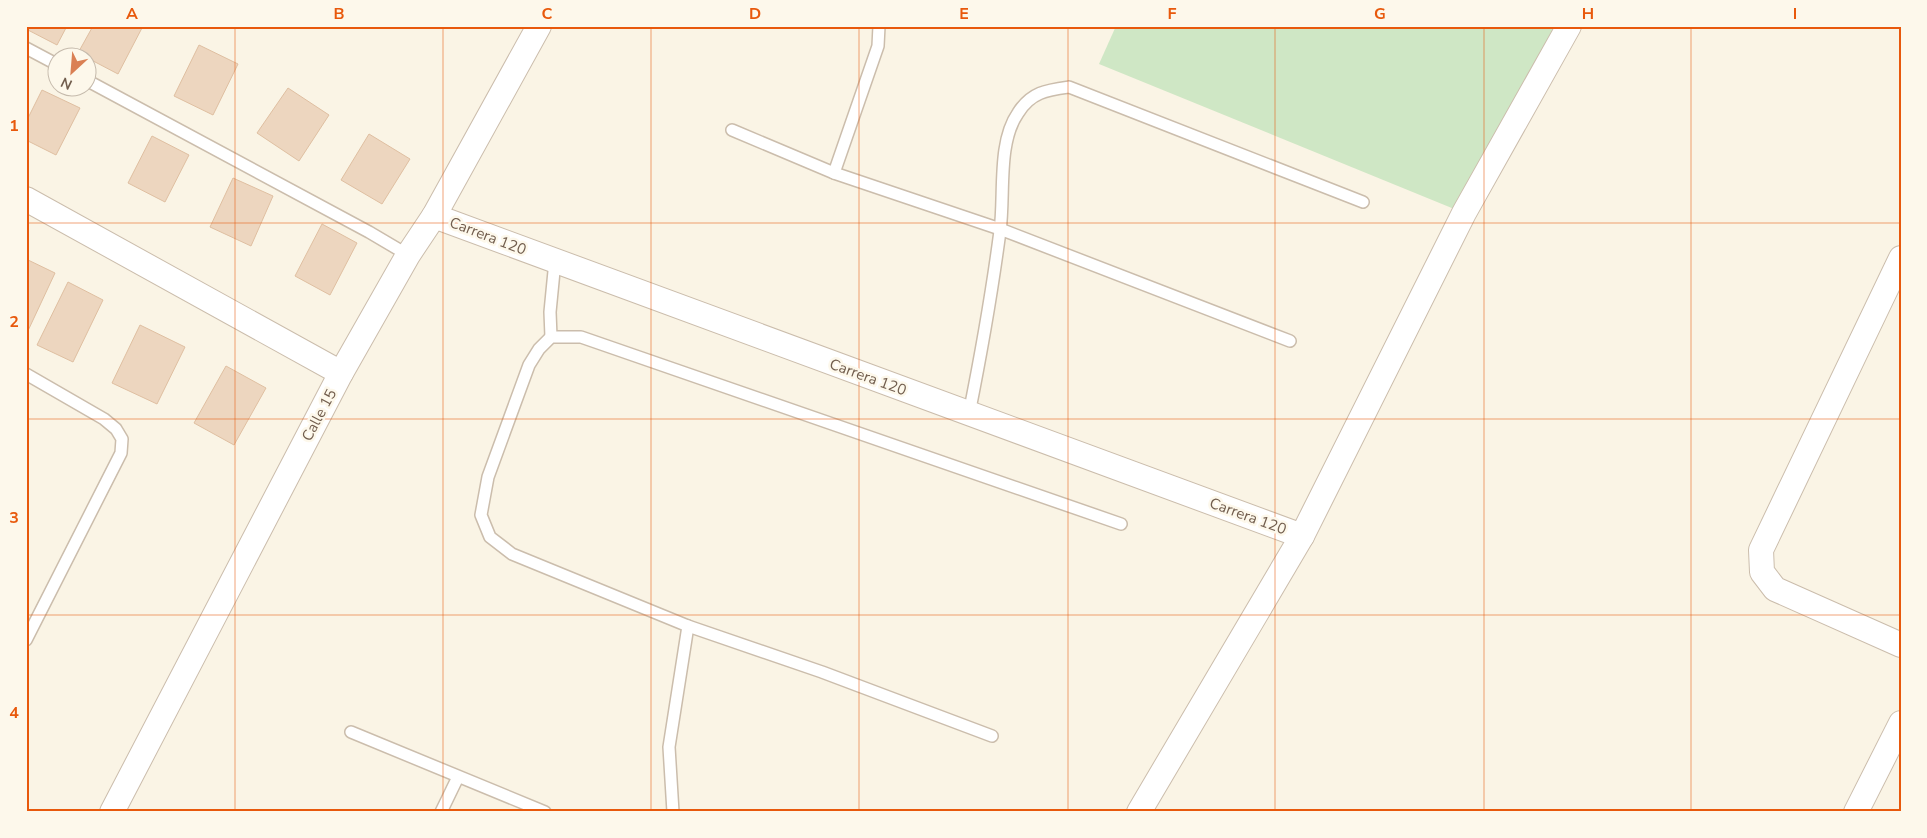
<svg xmlns="http://www.w3.org/2000/svg" width="1927" height="838" font-family="'Nunito Sans',sans-serif">
<rect width="100%" height="100%" fill="#faf4e5"/>
<path fill="#cfe7c5" d="M1116,26h453l-105,187 -365,-149z"/>
<g fill="#edd6bf" stroke="#dfbfa1">
<path d="M26,26h41l-10,19 -31,-16z"/>
<path d="M93,26h50l-25,48 -40,-21z"/>
<path d="M199,45l39,19 -25,51 -39,-19z"/>
<path d="M288,88l41,27 -30,46 -42,-28z"/>
<path d="M42,90l38,18 -24,47 -30,-15v-18z"/>
<path d="M369,134l41,25 -28,45 -41,-24z"/>
<path d="M152,136l37,19 -24,47 -37,-19z"/>
<path d="M233,178l40,18 -22,50 -41,-19z"/>
<path d="M322,224l35,19 -27,52 -35,-19z"/>
<path d="M26,259l29,14 -29,62z"/>
<path d="M68,282l35,18 -30,62 -36,-17z"/>
<path d="M140,325l45,22 -28,57 -45,-21z"/>
<path d="M226,366l40,22 -32,57 -40,-22z"/>
</g>
<g fill="none" stroke-linecap="round" stroke-linejoin="round">
<g stroke="#cbbdac" stroke-width="14">
<g id="lane">
<path d="M26,48l32,17"/>
<path d="M88,81l281,151 39,23"/>
<path d="M732,130l102,43 166,56 290,112"/>
<path d="M834,173l44,-127 1,-20"/>
<path d="M551,337l-1,-25 5,-51"/>
<path d="M26,374l78,45 12,10 6,10 -1,14 -95,187"/>
<path d="M969,414c12,-60 23,-122 31,-183 5,-36 -3,-88 18,-118 13,-21 29,-23 51,-26l294,115"/>
<path d="M351,732l194,80"/>
<path d="M992,736l-170,-64 -134,-46 -176,-72 -22,-17 -9,-22 7,-38 41,-112 10,-16 12,-12h30l540,187"/>
<path d="M441,812l17,-35"/>
<path d="M673,812l-4,-65 19,-121"/>
</g>
</g>
<g stroke="#cbbdac" stroke-width="26">
<g id="street">
<path d="M26,199l315,174"/>
<path d="M434,216l868,320"/>
<path d="M1901,258l-140,292 1,22 13,17 126,56"/>
<path d="M112,812l229,-439 67,-118 26,-39 105,-190"/>
<path d="M1139,812l163,-276 162,-323 105,-187"/>
<path d="M1856,812l45,-89"/>
</g>
</g>
<use href="#lane" stroke="#fff" stroke-width="11"/>
<use href="#street" stroke="#fff" stroke-width="24"/>
</g>
<path fill="none" stroke="#e8590c" stroke-width="1" stroke-opacity="0.55" d="M235,26v786M443,26v786M651,26v786M859,26v786M1068,26v786M1275,26v786M1484,26v786M1691,26v786M26,223h1875M26,419h1875M26,615h1875"/>
<g text-anchor="middle" dominant-baseline="central" stroke-width="5" stroke-linejoin="round" paint-order="stroke">
<g font-size="15" fill="#715d4d" stroke="#fdf8eb">
<text transform="translate(488 236) rotate(21)">Carrera 120</text>
<text transform="translate(868 377) rotate(20)">Carrera 120</text>
<text transform="translate(319 415) rotate(-62)">Calle 15</text>
<text transform="translate(1248 516) rotate(20)">Carrera 120</text>
</g>
</g>
<rect width="1927" height="838" fill="none" stroke="#fdf8eb" stroke-width="55"/>
<g transform="translate(72 72) rotate(206)"><circle r="24" fill="#fdf8eb" stroke="#c5baac"/>
<path d="M0-4L9 19L0 12L-9 19Z" fill="#da8054"/>
<text y="-8" font-size="14" font-weight="bold" text-anchor="middle" fill="#715d4d">N</text>
</g>
<rect x="28" y="28" width="1872" height="782" fill="none" stroke="#e8590c" stroke-width="2"/>
<g font-size="16" text-anchor="middle" font-weight="bold" fill="#e8590c">
<text x="132" y="19">A</text>
<text x="339" y="19">B</text>
<text x="547" y="19">C</text>
<text x="755" y="19">D</text>
<text x="964" y="19">E</text>
<text x="1172" y="19">F</text>
<text x="1380" y="19">G</text>
<text x="1588" y="19">H</text>
<text x="1795" y="19">I</text>
<text x="14" y="131">1</text>
<text x="14" y="327">2</text>
<text x="14" y="523">3</text>
<text x="14" y="718">4</text>
</g>
</svg>
